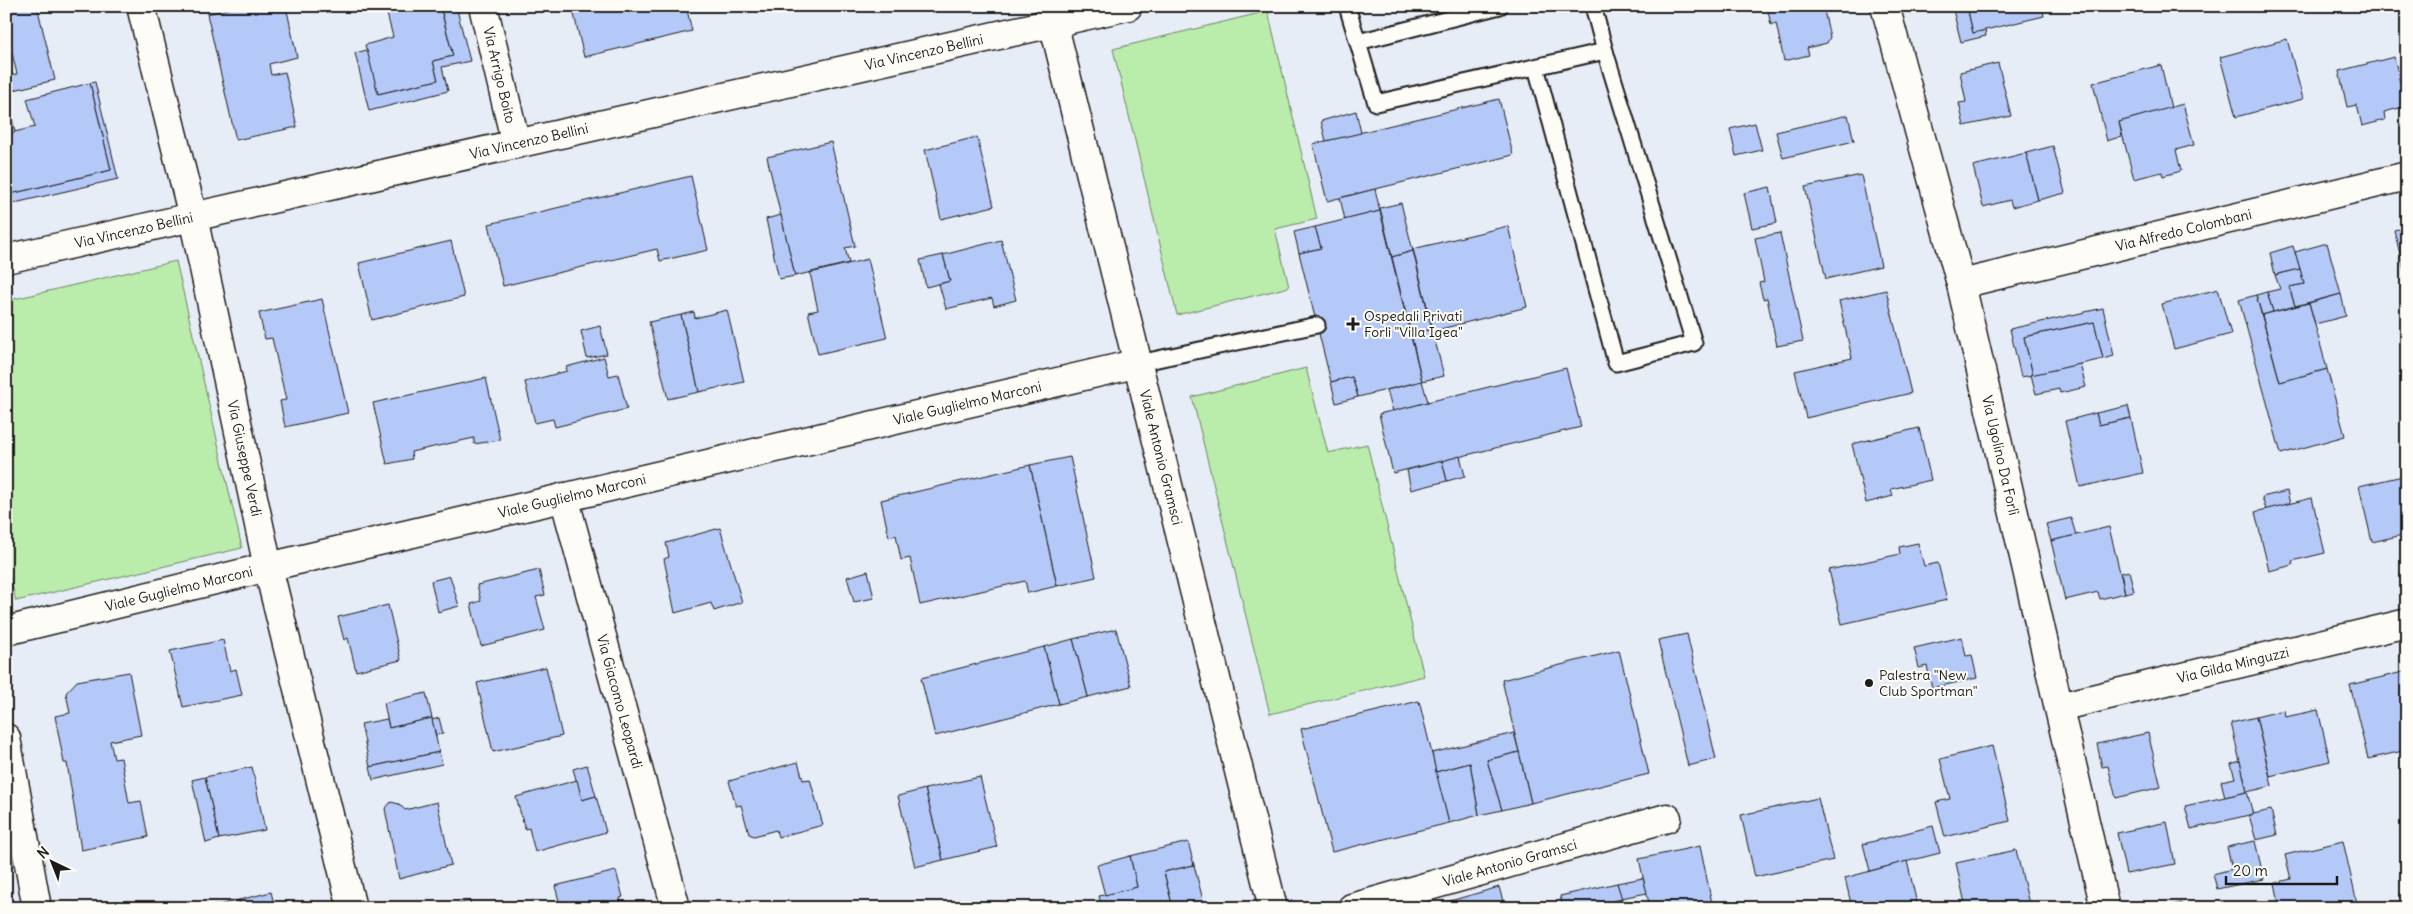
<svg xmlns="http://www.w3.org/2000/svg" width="2413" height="914" font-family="Delius,sans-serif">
<rect width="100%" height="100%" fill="#e7edf7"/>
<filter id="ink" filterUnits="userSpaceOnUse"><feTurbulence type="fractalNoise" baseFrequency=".02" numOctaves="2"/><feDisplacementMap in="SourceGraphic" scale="10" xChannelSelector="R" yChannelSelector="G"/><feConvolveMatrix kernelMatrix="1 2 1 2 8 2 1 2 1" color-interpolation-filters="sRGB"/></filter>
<g filter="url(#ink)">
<g fill="#baecac" stroke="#6b8464">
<path d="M1268,11l49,208 -42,10 14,58 -112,28 -64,-266z"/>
<path d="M176,261l66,287 -226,53 -10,-40v-260z"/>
<path d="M1306,368l22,85 39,-9 57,232 -154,38 -78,-317z"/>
</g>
<g fill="#b4c9f8" stroke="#1c1c1c">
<path d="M23,6h14l18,74 -45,11 3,15 -7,2v-32l11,-2 -11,-45v-19z"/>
<path d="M240,6h46l11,51 -28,7 2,11 14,-3 12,55 -61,13 -29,-126z"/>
<path d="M385,6h55l13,50 -20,5 5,19 -60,14 -13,-49 28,-8z"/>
<path d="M456,6l14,55 -28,6 6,24 -79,20 -14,-58 12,-3 11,44 60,-14 -5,-19 20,-5 -12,-47z"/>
<path d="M572,6h114l6,25 -108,26z"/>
<path d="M1767,6h56l7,31 -3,6 -20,5 2,7 -25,6 -8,-38 -5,2z"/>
<path d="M1952,6h15l6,27 12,-3 1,6 -25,6z"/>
<path d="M1967,6h75l2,10 -71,17z"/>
<path d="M2287,39l16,60 -67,18 -16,-60z"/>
<path d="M2394,57l6,25 5,-2 2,26 -23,6 1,8 -23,6 -5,-21 -10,2 -8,-36z"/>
<path d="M1998,63l13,53 -47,10 -5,-23 7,-1 -6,-30z"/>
<path d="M2161,65l10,43 -52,14 3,14 -15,5 -14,-58z"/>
<path d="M95,82l23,97 -112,26v-10l105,-25 -21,-87z"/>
<path d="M90,83l21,87 -105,25v-61l29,-7 -8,-28z"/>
<path d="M1499,99l14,56 -186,46 -14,-57z"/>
<path d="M2183,104l11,41 -18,5 5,21 -18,5 -1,-4 -28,7 -15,-57z"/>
<path d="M1356,111l5,22 -35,8 -5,-20z"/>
<path d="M1848,115l6,26 -71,17 -7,-26z"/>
<path d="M12,117l3,15 -9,2v-15z"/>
<path d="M1755,123l7,27 -26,6 -6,-27z"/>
<path d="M977,137l17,69 -53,13 -16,-69z"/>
<path d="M831,142l24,104 -10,2 4,15 -54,13 -28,-119z"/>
<path d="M2053,146l12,47 -27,7 -12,-47z"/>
<path d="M2026,153l12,47 -26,7 -2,-7 -27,7 -10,-41z"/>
<path d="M1861,175l20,91 -55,13 -21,-92z"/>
<path d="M691,176l17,74 -48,11 -3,-12 -154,37 -14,-62z"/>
<path d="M1770,187l7,36 -25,5 -8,-35z"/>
<path d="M1375,189l5,22 -35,9 -5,-22z"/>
<path d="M1401,203l12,48 -21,6 -12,-49z"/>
<path d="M1380,211l42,170 -64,16 -6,-20 -21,5 -32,-129 22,-5 -6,-21z"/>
<path d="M781,215l14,61 -16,3 -13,-60z"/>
<path d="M1508,226l19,81 -94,24 -20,-82z"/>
<path d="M1315,227l6,21 -22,5 -5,-21z"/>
<path d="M2407,227v55l-13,-52z"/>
<path d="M1780,233l23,108 -26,5 -10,-48 -4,1 -4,-16 5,-1 -9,-44z"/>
<path d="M1001,240l15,60 -22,6 -2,-8 -46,11 -7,-25 11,-3 -7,-26z"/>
<path d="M451,241l13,56 -92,23 -13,-57z"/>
<path d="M2327,243l14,51 -46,12 -6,-19 15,-3 -9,-32z"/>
<path d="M2293,246l7,23 -25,6 -5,-22z"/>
<path d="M1413,251l19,78 -21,5 -19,-77z"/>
<path d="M943,255l7,26 -24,6 -6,-27z"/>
<path d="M868,259l19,79 -69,16 -10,-42 10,-2 -8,-37z"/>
<path d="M2300,269l4,15 -15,3 6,19 -22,6 -6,-20 13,-3 -5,-14z"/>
<path d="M2218,289l13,45 -57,15 -12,-45z"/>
<path d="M1886,290l25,103 -105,25 -11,-47 57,-13 -13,-57z"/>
<path d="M2267,292l6,20 -11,3 -6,-20z"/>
<path d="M2341,294l5,22 -31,8 -6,-21z"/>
<path d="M2256,295l24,87 47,-13 18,67 -64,18 -42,-154z"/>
<path d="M322,299l26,114 -63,14 -5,-26 6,-1 -14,-62 -7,1 -6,-26z"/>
<path d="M2309,303l18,66 -47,13 -18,-67z"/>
<path d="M2103,308l11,48 -11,3 -9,-37 -70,15 9,38 -12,2 -11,-48z"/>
<path d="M727,310l17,72 -45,10 -18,-77 13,-3 1,6z"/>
<path d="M681,315l18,77 -31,7 -19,-77z"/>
<path d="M2094,322l9,37 -70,16 -9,-38z"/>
<path d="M600,326l7,28 -20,4 -6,-27z"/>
<path d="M1432,329l12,47 -22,5 -11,-47z"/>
<path d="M604,357l5,19 9,-2 9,35 -72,18 -2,-8 -18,4 -10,-41 42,-11 -1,-4z"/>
<path d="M2080,364l6,23 -26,6 -1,-4 -23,5 -5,-19z"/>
<path d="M1566,368l15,59 -188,46 -14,-59z"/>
<path d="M1352,377l6,20 -22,6 -5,-21z"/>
<path d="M486,378l14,62 -26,4v-6l-63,14 1,7 -25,5 -14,-61z"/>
<path d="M1422,381l6,21 -35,9 -6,-21z"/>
<path d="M2128,406l3,12 -32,7 -3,-12z"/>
<path d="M2096,413l3,12 32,-7 12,55 -63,14 -15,-66z"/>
<path d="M1919,428l12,52 -40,9 2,7 -27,7 -14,-59z"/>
<path d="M1460,456l5,20 -18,5 -5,-20z"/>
<path d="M1070,457l26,120 -39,9 -27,-121z"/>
<path d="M1442,461l5,20 -36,9 -4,-20z"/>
<path d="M1030,465l27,121 -29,7 -3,-12 -105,24 -10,-47 -9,2 -5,-25 -7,2 -8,-37z"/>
<path d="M2407,475v59l-35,8 -13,-56z"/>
<path d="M2287,491l3,13 -24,6 -4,-13z"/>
<path d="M2312,498l13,55 -33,8 1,4 -24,6 -14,-59z"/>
<path d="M2071,518l5,17 -25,6 -5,-17z"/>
<path d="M2109,527l16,66 -25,6 -2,-7 -33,8 -14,-59z"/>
<path d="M720,528l22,74 -28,9 -3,-8 -36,10 -11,-54 5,-2 -3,-14z"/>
<path d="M1918,543l6,23 14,-3 9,37 -105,24 -13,-54 71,-16 -1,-7z"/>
<path d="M539,570l6,25 -9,2 9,33 -64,16 -10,-42 10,-3 -4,-16z"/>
<path d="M868,571l6,27 -20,4 -7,-25z"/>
<path d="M2129,571l5,20 -9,2 -4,-20z"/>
<path d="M450,576l9,30 -21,6 -7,-31z"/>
<path d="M388,605l13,55 -45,11 -8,-33 -4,2 -6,-23z"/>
<path d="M1116,629l15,57 -43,11 -15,-58z"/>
<path d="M1687,634l29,125 -28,7 -30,-126z"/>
<path d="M1962,637l4,19 6,-1 5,23 -45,10 -5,-22 -8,2 -5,-20z"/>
<path d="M1073,639l15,58 -29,7 -15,-57z"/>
<path d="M223,640l7,31 6,-2 6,26 -59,12 -13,-56z"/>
<path d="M1044,647l15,57 -124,32 -14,-58z"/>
<path d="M1619,650l30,124 -118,29 -29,-123z"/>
<path d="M546,667l16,69 -69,16 -16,-69z"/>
<path d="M2407,671v79l-39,9 -18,-74z"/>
<path d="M129,672l12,63 -31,6 4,18 7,-1 8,45 12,-2 7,36 -67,13 -14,-87h-3l-9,-47 15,-3 -4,-20 11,-12z"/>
<path d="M426,693l6,25 -43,10 -5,-25z"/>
<path d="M1419,701l30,122 -117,29 -31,-123z"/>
<path d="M2284,710l1,7 33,-7 12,51 -60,15 -14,-59z"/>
<path d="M2256,717l16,69 -25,6 -16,-69z"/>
<path d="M432,718l7,34 -69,15 -9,-43 26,-5 2,9z"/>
<path d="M439,718l4,16 -7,1 -4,-15z"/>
<path d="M1514,733l5,19 -32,8 15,50 -23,5 -9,-52 -34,9 -4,-19z"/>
<path d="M2148,733l13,54 -45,11 -8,-32 -6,1 -5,-23z"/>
<path d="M1992,746l18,75 -65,16 -9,-35 14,-3 -10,-40z"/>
<path d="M439,752l3,12 -69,16 -3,-13z"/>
<path d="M1519,752l12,51 -29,7 -15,-50z"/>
<path d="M2240,761l7,31 -22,5 -4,-16 14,-3 -4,-14z"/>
<path d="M798,762l5,18 7,-1 13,46 -45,12 -2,-7 -22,6 -5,-2 -8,-29 -5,1 -7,-25z"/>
<path d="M1470,763l9,52 -30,8 -13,-51z"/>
<path d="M587,765l9,31 -14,4 -9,-31z"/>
<path d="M252,767l13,63 -46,9 -14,-62z"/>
<path d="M205,777l14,62 -13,4 -14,-63z"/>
<path d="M980,777l17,70 -54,13 -18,-71z"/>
<path d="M577,780l5,20 14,-4 10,36 -71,20 -6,-24 -4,1 -9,-32z"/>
<path d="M925,789l18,71 -28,7 -17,-71z"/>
<path d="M2247,792l6,22 -62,15 -6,-23z"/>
<path d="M1818,798l15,62 -78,17 -14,-62z"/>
<path d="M391,802l8,2 6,6 32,-8 14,63 -52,14 -14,-70z"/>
<path d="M2271,810l6,25 -21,5 -7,-25z"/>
<path d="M2167,822l8,42 -49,10 -9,-41z"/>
<path d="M1933,826l7,27 -70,18 -7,-27z"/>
<path d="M2255,841l9,38 -47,10 -4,-15 19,-5 -5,-22z"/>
<path d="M2343,841l15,67h-78l-5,-25 16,-4 -6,-24z"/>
<path d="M1188,842l6,23 -30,7 9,36h-71l-3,-12 38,-9 -7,-31z"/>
<path d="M1700,846l13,62h-63l-11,-49z"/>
<path d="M2016,850l14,58h-64l-10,-45z"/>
<path d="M1130,856l7,31 -32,8 -8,-30z"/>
<path d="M1907,861l11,47h-7l-1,-5 -21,5h-37l-7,-30z"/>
<path d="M1194,865l11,43h-32l-9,-36z"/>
<path d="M616,871l7,26 -3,1 2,10h-61l-6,-22z"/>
<path d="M1643,878l4,15 -26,5 -4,-15z"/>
<path d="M1617,883l5,16 -38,9h-21l-3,-12z"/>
<path d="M1499,887l6,21h-61l-1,-5z"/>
<path d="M271,892l4,16h-39l4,-1 -1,-7z"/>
<path d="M1622,899l1,9h-39z"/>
<path d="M239,900l1,7 -25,1 -1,-2z"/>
<path d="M470,901l2,7h-29z"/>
<path d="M1910,903l1,5h-22z"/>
<path d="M2181,903l2,5h-23z"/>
</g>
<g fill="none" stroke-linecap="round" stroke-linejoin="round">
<g stroke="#1c1c1c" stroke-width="19">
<g id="service">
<path d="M1347,6l29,97 229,-52 -12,-45"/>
<path d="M1358,42l142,-36"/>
<path d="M1536,67l80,296 78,-20 -89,-292"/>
<path d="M1139,363l178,-38"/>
</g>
</g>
<g stroke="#1c1c1c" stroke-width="31">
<g id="minor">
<path id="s1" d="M141,6l52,211 75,350 84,341"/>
<path id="s2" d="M483,6l33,138"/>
<path id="s3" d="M1885,6l76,278 144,624"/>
<path id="s4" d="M6,259l1122,-253"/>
<path id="s5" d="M1961,284l446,-108"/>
<path id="s6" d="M564,497l112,411"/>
<path id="s7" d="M6,631l262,-64 871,-204"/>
<path id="s8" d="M2059,707l348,-84"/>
<path d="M6,738l31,170"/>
<path id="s9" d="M1352,908l315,-90"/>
</g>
</g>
<g stroke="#1c1c1c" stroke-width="31">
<g id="secondary">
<path id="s10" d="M1049,6l224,902"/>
</g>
</g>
<use href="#service" stroke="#fdfcf7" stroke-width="15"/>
<use href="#minor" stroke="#fdfcf7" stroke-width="28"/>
<use href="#secondary" stroke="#fdfcf7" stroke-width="28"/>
</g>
</g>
<g fill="#1c1c1c" stroke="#fdfcf7" stroke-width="2">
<path d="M1350.5 316.5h5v5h5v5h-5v5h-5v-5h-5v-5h5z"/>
<circle cx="1869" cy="683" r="5"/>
</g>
<g text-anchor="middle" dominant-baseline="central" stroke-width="4" stroke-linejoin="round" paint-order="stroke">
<g font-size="14" fill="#1c1c1c" stroke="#fdfcf7">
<text stroke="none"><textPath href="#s4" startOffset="941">Via Vincenzo Bellini</textPath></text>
<text stroke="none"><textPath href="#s2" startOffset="71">Via Arrigo Boito</textPath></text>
<text stroke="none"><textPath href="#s4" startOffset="536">Via Vincenzo Bellini</textPath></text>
<text stroke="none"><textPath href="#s4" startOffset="131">Via Vincenzo Bellini</textPath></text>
<text stroke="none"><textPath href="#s5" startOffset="229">Via Alfredo Colombani</textPath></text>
<text stroke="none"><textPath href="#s7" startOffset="988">Viale Guglielmo Marconi</textPath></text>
<text stroke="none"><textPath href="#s3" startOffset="464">Via Ugolino Da Forlì</textPath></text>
<text stroke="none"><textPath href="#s1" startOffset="464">Via Giuseppe Verdi</textPath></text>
<text stroke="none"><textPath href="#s10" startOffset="465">Viale Antonio Gramsci</textPath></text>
<text stroke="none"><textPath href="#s7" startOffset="582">Viale Guglielmo Marconi</textPath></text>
<text stroke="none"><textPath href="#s7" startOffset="178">Viale Guglielmo Marconi</textPath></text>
<text stroke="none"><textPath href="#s8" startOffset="179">Via Gilda Minguzzi</textPath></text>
<text stroke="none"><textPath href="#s6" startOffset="212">Via Giacomo Leopardi</textPath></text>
<text stroke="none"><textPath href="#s9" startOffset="164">Viale Antonio Gramsci</textPath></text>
</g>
<g font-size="14" fill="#1c1c1c" stroke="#fdfcf7" text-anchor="start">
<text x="1364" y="316">Ospedali Privati<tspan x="1364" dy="16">Forlì "Villa Igea"</tspan></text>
<text x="1879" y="675">Palestra "New<tspan x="1879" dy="16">Club Sportman"</tspan></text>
</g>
</g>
<rect width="2413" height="914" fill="none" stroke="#fdfcf7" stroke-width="25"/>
<rect x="12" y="12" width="2388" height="889" fill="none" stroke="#1c1c1c" stroke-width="2" filter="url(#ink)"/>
<g transform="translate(52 862) rotate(317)" stroke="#fdfcf7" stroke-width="4" paint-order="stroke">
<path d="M0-4L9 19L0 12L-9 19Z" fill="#1c1c1c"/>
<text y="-8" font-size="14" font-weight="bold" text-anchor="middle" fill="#1c1c1c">N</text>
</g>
<path d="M2226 876v8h111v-8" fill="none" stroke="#1c1c1c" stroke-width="2.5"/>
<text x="2233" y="876" font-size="15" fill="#1c1c1c" stroke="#fdfcf7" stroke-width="4" paint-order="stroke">20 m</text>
</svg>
